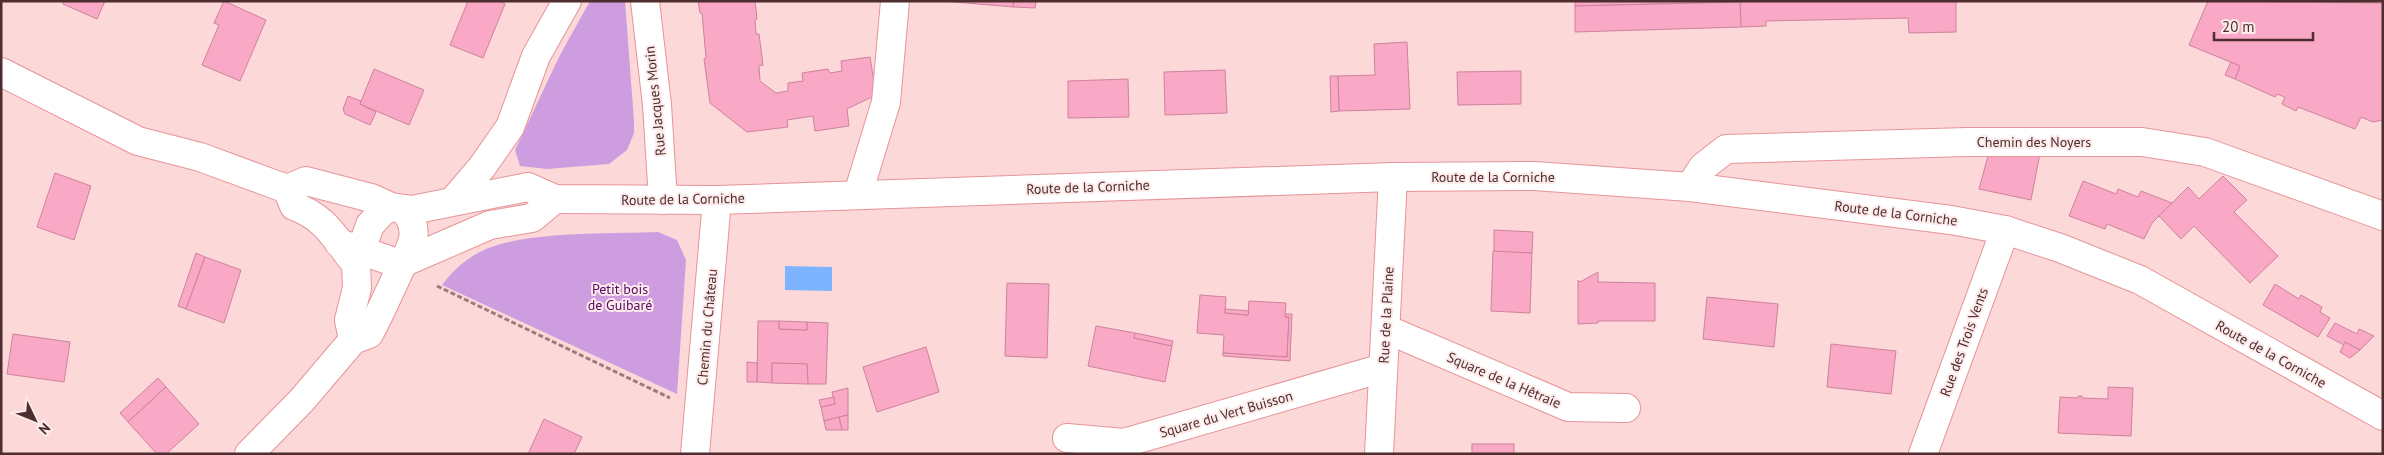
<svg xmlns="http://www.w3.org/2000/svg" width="2384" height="455" font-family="'PT Sans',sans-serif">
<rect width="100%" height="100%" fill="#fcd8d9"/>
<g fill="#ce9ddf">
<path d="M590,1h35l9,120v12l-7,17 -18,14 -62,5 -27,-3 -5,-16 45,-95z"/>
<path d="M658,232l19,8 9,20 -9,134 -235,-109c12,-16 26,-28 44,-36 43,-18 125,-15 172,-17z"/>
</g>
<path fill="#7eb3ff" d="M785,266l47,1v24l-47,-1z"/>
<g fill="#f9a9c5" stroke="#ce829d">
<path d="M64,1h41l-8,18 -34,-15z"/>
<path d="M224,1l42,19 -26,61 -38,-16 17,-40 -5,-2z"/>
<path d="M468,1h31l6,3 -22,54 -33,-13z"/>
<path d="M698,1h57l2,18 -2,1 1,14h3l4,31 -4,1 1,15 16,12 12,-2v-8l15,-2 -1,-8 26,-4 2,4 12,-2 -1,-10 29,-4 6,38 -29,14 2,17 -34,5 -2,-15 -26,4 1,7 -41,5 -37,-29 -6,-44 2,-1 -4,-45h-2z"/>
<path d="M943,1h71l-1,6z"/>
<path d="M1014,1h22l-1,7 -22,-1z"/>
<path d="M1575,1h381v31l-47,1 -1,-15 -142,3v5l-25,1 -1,-25 -165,4z"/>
<path d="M2208,1l175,2v117l-10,2 -12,-5 -6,12 -57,-22 -2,4 -14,-7 3,-7 -8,-3 -2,3 -40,-18 5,-13 -51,-21z"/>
<path d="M1740,2l1,25 -166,5v-26z"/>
<path d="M1407,42l3,67 -71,2 -1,-35 37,-1 -1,-31z"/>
<path d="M2231,62l9,4 -5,13 -10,-4z"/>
<path d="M374,69l50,21 -15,35 -49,-21z"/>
<path d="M1225,70l2,43 -62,2 -1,-43z"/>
<path d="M1521,71v33l-63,1 -1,-33z"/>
<path d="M1330,76h8l1,35 -8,1z"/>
<path d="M1128,79l1,38 -61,1v-37z"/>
<path d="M348,96l13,5 -1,3 16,8 -6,13 -25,-11 -2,-5z"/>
<path d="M1989,152l51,1 -9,47 -52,-11z"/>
<path d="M55,173l36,13 -17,54 -37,-13z"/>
<path d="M2223,176l24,24 -13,12 44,44 -28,27 -56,-57 -13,13 -22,-23 29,-29 11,12z"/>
<path d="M2083,181l33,13 2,-5 20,8 3,-6 31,12 -20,20 -8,16 -37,-15 -2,5 -36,-13z"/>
<path d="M1494,230l39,2 -1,21 -38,-1z"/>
<path d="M1493,251l39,2 -2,60 -39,-2z"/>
<path d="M196,253l9,4 -19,52 -8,-3z"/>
<path d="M205,257l36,13 -17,53 -38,-14z"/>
<path d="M1598,272v10l57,1v38h-57v2l-20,1v-44l2,2z"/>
<path d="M1007,283l42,1 -2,74 -42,-2z"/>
<path d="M2275,284l24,15 2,-4 21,12 -2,5 10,6 -12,19 -55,-32z"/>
<path d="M1200,295l26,2 -1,16 23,2 1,-14 37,2 -1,14h4l-2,40 -64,-4 1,-18 -27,-2z"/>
<path d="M1707,297l71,7 -4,43 -71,-8z"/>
<path d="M1225,309l24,2 -1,4 -23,-2z"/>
<path d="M1286,314h6l-2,47 -67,-5v-3l64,4 2,-40h-4z"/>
<path d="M758,321h21v8l28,1v-8l21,1 -2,61h-18l-1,-20 -35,-1v20l-15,-1z"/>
<path d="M779,321l28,1v8l-28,-1z"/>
<path d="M2335,323l22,11 2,-5 15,7 -14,14 -15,-8 -1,3 -17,-9z"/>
<path d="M1096,326l39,7 -1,5 38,8 -7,36 -77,-16z"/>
<path d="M1135,333l38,8 -1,5 -38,-8z"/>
<path d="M13,334l57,8 -6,40 -57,-8z"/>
<path d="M2345,342l15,8 -10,8 -10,-6z"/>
<path d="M1831,344l65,7 -5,43 -64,-7z"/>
<path d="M926,347l13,45 -62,20 -14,-45z"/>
<path d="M747,362l10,1v19h-10z"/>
<path d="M772,363l35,1 1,20 -36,-1z"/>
<path d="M158,378l8,9 -38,35 -8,-9z"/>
<path d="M166,387l33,37 -33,30h-9l-29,-32z"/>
<path d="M2108,387l25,1 -2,48 -73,-3 2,-36 18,1v-2h4v2l26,1z"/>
<path d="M848,388v27l-24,6 -3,-14 14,-3 -3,-12z"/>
<path d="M834,397l1,7 -14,3 -2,-7z"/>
<path d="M848,415v15h-6l-3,-13z"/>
<path d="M839,417l3,13h-16l-2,-9z"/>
<path d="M544,419l38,18 -8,17h-46z"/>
<rect x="1472" y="444" width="42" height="10"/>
</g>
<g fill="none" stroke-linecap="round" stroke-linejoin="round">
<g stroke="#e69497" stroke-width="30">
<g id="minor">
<path d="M645,1l12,104 6,95"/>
<path d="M1,72l137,69 62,16 87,32 19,-8 65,17 20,9 21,3 116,-23 27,12 162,1 676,-23 141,-1 156,11 261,33 54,10 55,18 80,32 243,136"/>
<path d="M1690,187l13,-20 23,-18 241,-7h175l63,10 178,64"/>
<path d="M287,189l7,17c29,11 38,27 56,51"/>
<path d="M858,194l28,-92 9,-101"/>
<path d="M453,201l29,-34 28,-40 26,-71 31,-55"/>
<path d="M339,243l61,21 90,-39 42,-7 23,-19"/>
<path d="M1386,329l182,78 58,1"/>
<path d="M353,340l-4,-20 8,-32 -1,-24 14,-39 12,-13 9,-5"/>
<path d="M1067,438l57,5 259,-75"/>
<path d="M249,454l53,-54 51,-60 16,-6c10,-18 18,-37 27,-56 10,-24 30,-45 7,-69"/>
<path d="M695,454l22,-254"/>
<path d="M1379,454l14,-277"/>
<path d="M1923,454l82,-224"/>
</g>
</g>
<path stroke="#9d7b7c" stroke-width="3" stroke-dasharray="5 2.5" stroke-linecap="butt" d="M437,286l233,112"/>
<use href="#minor" stroke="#fff" stroke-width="28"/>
</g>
<g text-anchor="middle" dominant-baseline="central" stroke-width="4" stroke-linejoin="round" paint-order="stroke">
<g font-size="14" fill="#4e2d2e" stroke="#fdeaea">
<text transform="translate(655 101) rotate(-96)">Rue Jacques Morin</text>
<text x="2034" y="142">Chemin des Noyers</text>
<text x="1493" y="177">Route de la Corniche</text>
<text transform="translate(1088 187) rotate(-2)">Route de la Corniche</text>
<text transform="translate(683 199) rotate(-1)">Route de la Corniche</text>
<text transform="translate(1896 213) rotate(7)">Route de la Corniche</text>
<text transform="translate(1386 315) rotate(-87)">Rue de la Plaine</text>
<text transform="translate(707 327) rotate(-85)">Chemin du Château</text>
<text transform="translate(1964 342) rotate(-70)">Rue des Trois Vents</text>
<text transform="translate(2271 354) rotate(29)">Route de la Corniche</text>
<text transform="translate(1504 380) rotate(23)">Square de la Hêtraie</text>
<text transform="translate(1226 414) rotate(-16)">Square du Vert Buisson</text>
</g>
<g font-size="14" fill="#540868" stroke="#fdeaea">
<text x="620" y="289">Petit bois<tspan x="620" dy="16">de Guibaré</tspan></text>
</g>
</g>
<rect width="2384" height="455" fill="none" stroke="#4e2d2e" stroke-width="5"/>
<g transform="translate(35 420) rotate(133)" stroke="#fdeaea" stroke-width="4" paint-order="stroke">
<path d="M0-4L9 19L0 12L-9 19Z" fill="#4e2d2e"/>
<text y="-8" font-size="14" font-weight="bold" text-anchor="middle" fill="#4e2d2e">N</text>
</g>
<path d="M2214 32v8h99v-8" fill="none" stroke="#4e2d2e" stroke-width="2.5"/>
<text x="2222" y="32" font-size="15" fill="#4e2d2e" stroke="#fdeaea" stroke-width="4" paint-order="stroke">20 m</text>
</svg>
